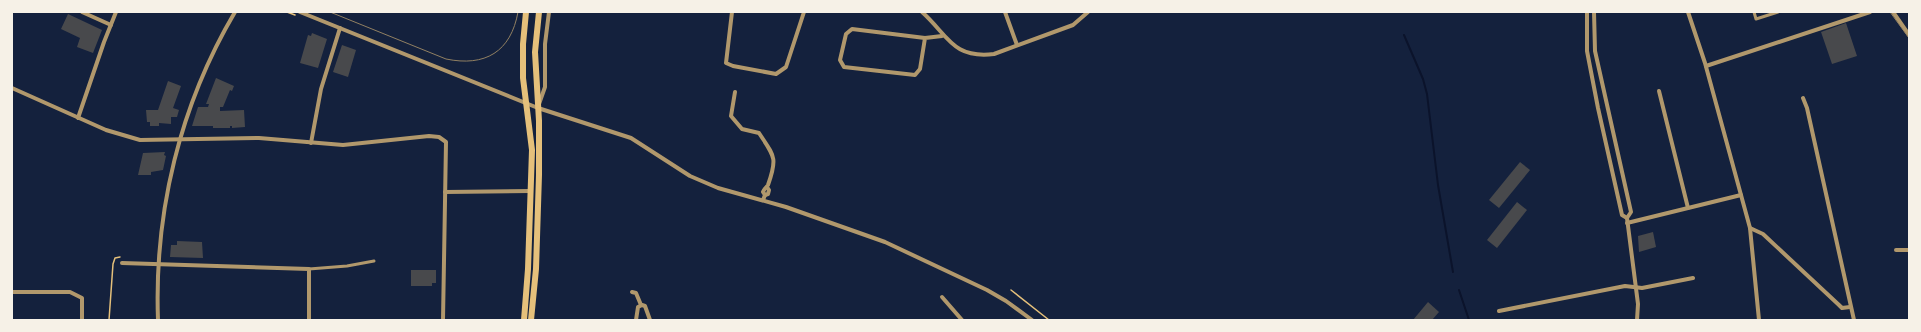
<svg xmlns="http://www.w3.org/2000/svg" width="1921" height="332" font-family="Ubuntu,sans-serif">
<rect width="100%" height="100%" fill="#14213d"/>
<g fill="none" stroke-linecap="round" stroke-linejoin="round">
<g stroke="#0b132b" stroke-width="2">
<path d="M1404,35l19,44 4,15 11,91 15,87"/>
<path d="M1459,290l10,30"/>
</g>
</g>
<g fill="#48494c">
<path d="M68,14l34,16 -9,23 -16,-6 3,-9 -19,-9z"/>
<path d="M1846,23l11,33 -25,8 -11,-32z"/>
<path d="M312,33l15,6 -9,29 -18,-5 8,-28 3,1z"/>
<path d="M342,45l14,5 -8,27 -15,-5z"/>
<path d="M216,78l18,8 -2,5 -2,-1 -7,17h-3v4l24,-1 1,17 -13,1v-2h-2v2h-17v-2h-21l6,-19h10l1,-3h-3z"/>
<path d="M168,81l13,5 -8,22 6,2 -2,7h-6v7l-12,-1v3h-9v-4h-3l-1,-12h12z"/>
<path d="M165,152l-1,3 2,1 -3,14 -12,2v3h-13l5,-22z"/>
<path d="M1520,162l10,8 -31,38 -10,-8z"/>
<path d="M1517,202l10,8 -30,38 -10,-8z"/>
<path d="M1653,232l3,15 -17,5 -1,-16z"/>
<path d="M177,241l25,1 1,16 -33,-1 1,-12h6z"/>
<path d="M411,270h25v13h-4v3h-21z"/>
<path d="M1428,302l11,10 -7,8h-19z"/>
</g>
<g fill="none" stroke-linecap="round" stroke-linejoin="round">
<g stroke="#e5c07b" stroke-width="1.5">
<path d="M287,12l8,3"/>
<path d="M1011,290l38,30"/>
<path d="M109,320l4,-56 2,-6 5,-1"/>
</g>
<g stroke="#b1986c" stroke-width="3">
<path d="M1754,12l2,7 22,-7"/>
<path d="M309,269l38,-3 27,-5"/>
</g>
<g stroke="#b1986c" stroke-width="4">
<path d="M82,12l29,13"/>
<path d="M300,12l238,96 93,30 59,38 28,12 68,19 99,35 102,48 19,11 26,19"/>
<path d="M732,12l-6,51 7,3 43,8 10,-7 18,-55"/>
<path d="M922,12c26,23 30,47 72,42l79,-29 15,-13"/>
<path d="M1005,12l12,33"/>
<path d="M1587,12v39l11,57 24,107 5,3"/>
<path d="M1594,12l1,39 36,161 -4,6 11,86 -1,16"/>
<path d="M1688,12l17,51 45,165 9,92"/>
<path d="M1893,12l16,23"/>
<path d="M925,38l-5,31 -5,6 -71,-8 -4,-7 6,-26 6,-5 73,9 17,-2"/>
<path d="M1706,66l164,-54"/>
<path d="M12,88l94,42 34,10 119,-2 84,7 86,-9 10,1 7,5 -3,178"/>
<path d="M1659,91l29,117"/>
<path d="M735,92l-4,24 11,13 17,4c15,23 19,24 9,52 -2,3 -4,4 -5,7l2,3 -2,5"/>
<path d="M1803,98l4,10 47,212"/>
<path d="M539,104l6,-17v-43l4,-32"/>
<path d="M78,118l26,-76 12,-30"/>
<path d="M311,143l10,-54 19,-61"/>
<path d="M445,192l85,-1"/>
<path d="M765,195l3,-1 1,-4 -2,-3"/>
<path d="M1627,223l114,-28"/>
<path d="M1750,228l13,6 76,71 3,3 8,-1"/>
<path d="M1896,250h13"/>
<path d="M122,263l187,6v51"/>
<path d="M12,292h58l12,6v22"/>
<path d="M632,292l4,1 5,12"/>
<path d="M942,297l20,23"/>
<path d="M1499,311l126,-25 17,2 51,-10"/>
<path d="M158,320c-4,-108 22,-215 77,-308"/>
<path d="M636,320l2,-13 4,-2 3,1 5,14"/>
</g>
<g stroke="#e5c07b" stroke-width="6">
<path d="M524,320l4,-51 4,-119 -9,-72v-34l3,-32"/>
<path d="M531,320l5,-51 3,-94v-54l-4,-69 4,-40"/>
</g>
<g stroke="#918062" stroke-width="1">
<path d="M330,12l116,47c39,8 65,-7 72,-47"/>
<path d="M1890,12l19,26"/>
</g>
</g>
<rect width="1921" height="332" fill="none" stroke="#f6f1e7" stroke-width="26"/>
</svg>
